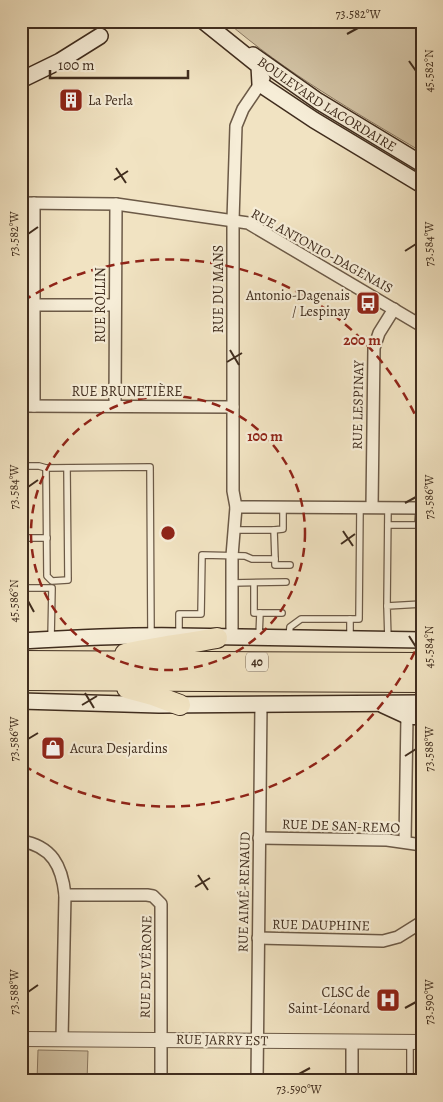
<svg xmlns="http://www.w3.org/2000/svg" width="443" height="1102" font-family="Alegreya,serif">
<rect width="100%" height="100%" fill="#f1e3c2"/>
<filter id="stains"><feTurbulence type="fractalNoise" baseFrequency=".004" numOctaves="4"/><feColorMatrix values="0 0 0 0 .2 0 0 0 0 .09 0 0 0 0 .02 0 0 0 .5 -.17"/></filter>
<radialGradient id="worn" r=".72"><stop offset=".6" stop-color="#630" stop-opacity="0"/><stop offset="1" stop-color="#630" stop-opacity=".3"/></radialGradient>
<g fill="#d3c4a6" stroke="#8a7862">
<path d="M226,21h196v131c-67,-40 -136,-79 -196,-131z"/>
<path d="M38,1050l50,1 -1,30h-50z"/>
</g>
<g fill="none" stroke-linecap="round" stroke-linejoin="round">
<g stroke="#6c5a47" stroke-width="8">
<g id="service">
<path d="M21,466h18l7,2 104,-1 1,167"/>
<path d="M46,468l1,108 5,5 16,-1 -1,-112"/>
<path d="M388,525h34"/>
<path d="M418,525l1,-17"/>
<path d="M235,530h39l9,-1v-22"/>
<path d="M21,538h26"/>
<path d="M275,559v6h15"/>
<path d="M232,583l54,-1"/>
<path d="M254,583v30h28"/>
<path d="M21,588h31l-1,50"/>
<path d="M387,606l1,-99"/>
<path d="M350,619h9l1,-111"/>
<path d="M179,634v-20h22l1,-59 43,1 7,3h23l-1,-29"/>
<path d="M259,636l1,-23"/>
<path d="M289,637l1,-10 11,-8h49v18"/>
<path d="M388,640l-1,-34 35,-2"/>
<path d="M410,1042v39l12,-1"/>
</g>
</g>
<g stroke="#6c5a47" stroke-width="14">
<g id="minor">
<path d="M21,203l95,1 132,19 174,103"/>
<path d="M34,305h81"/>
<path d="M21,406l212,1"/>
<path d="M34,406v-203"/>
<path d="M115,406l1,-202"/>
<path d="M236,507l186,1"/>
<path d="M372,507l2,-159 5,-15 15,-24"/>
<path d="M232,638v-82l4,-49 -3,-16v-271l3,-94 7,-17 21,-31"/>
<path d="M259,838l128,2 35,5"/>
<path d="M21,841c31,5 41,25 44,54l-3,144"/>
<path d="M405,842l2,-126"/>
<path d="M65,895h82l6,1 8,8v177"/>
<path d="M258,938l125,3 15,-4 24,-15"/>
<path d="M257,1081l4,-377"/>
<path d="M352,1081v-39"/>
</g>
</g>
<g stroke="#6c5a47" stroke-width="16">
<path id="tertiary" d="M21,1039l401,3"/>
</g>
<g stroke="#402d1e" stroke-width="18">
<g id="secondary">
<path d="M203,21l56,45 1,18 54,36 108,65"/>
<path id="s1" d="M253,55l65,46 104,63"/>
<path d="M21,80l39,-19 40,-25"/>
<path d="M21,641c52,-3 105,-6 157,-5 81,1 162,3 244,4"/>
<path d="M21,701l138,4 263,-2"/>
<path d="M383,705l24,11 15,1"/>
</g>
</g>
<g stroke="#402d1e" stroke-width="22">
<g id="motorway">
<path d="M125,654c30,-7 61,-10 92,-16"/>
<path d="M21,661l401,2"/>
<path d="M21,680l401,2"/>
<path d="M127,688l26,7 27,10"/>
</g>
</g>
<use href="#service" stroke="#f6edd7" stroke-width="5.5"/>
<use href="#minor" stroke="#f6edd7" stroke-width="11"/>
<use href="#tertiary" stroke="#f6edd7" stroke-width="14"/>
<use href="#secondary" stroke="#f6edd7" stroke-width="15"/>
<use href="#motorway" stroke="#f1e3c2" stroke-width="20"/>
</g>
<path fill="none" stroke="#402d1e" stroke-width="2" d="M347,34l11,-6M409,61l7,10M116,168l10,15M114,180l14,-9M28,234l10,-7M405,251l11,-7M230,350l9,15M227,362l15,-9M28,487l10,-7M405,503l11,-6M343,531l10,15M341,544l14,-10M28,601l6,11M409,636l7,11M85,693l9,15M82,705l15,-9M28,739l10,-6M405,756l11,-7M198,875l10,15M195,887l15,-9M28,992l10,-7M405,1008l11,-6M299,1074l11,-6"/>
<g fill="none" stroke="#8f2418" stroke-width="2.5" stroke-dasharray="9 6">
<circle cx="168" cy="533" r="137"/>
<path d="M421 638A274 274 0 0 1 23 765M23 301A274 274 0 0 1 421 428"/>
</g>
<defs>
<g id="building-square" transform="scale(1.25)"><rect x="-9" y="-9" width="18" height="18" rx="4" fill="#8f2418" stroke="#f6edd7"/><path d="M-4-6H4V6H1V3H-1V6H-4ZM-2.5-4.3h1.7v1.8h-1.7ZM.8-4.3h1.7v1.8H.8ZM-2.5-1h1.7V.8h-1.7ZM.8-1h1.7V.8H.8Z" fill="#fff"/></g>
<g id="bus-square" transform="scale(1.25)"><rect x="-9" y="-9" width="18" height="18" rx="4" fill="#8f2418" stroke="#f6edd7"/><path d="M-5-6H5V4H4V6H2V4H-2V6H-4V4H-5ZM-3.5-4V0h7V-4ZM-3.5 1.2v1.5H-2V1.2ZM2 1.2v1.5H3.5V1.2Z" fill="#fff"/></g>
<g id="shop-square" transform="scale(1.25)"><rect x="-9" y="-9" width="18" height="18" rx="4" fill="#8f2418" stroke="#f6edd7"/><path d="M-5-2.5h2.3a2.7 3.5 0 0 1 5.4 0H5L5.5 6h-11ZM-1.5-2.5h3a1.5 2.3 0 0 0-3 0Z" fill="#fff"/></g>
<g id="hospital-square" transform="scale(1.25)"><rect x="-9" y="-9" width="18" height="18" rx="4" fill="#8f2418" stroke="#f6edd7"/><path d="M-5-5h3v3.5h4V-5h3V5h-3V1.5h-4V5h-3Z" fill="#fff"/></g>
</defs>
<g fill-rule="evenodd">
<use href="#building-square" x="71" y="100"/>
<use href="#bus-square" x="368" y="303"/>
<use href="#shop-square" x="53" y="748"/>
<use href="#hospital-square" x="388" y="1000"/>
</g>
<g text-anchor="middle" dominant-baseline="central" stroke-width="4.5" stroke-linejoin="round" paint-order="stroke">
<rect fill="#f6edd7" stroke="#776756" stroke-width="1" x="246" y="652.5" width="22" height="19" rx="4"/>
<g font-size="12" font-weight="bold" fill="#402d1e">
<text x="257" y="662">40</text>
</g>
<g font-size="14" fill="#402d1e" stroke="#f6edd7" text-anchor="start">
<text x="88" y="100">La Perla</text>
<text x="350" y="295" text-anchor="end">Antonio-Dagenais<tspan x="350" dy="16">/ Lespinay</tspan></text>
<text x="70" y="748">Acura Desjardins</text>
<text x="370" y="992" text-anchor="end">CLSC de<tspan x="370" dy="16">Saint-Léonard</tspan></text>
</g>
<g font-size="14" fill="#402d1e" stroke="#f6edd7">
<text stroke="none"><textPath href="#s1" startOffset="89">BOULEVARD LACORDAIRE</textPath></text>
<text transform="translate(322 251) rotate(29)">RUE ANTONIO-DAGENAIS</text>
<text transform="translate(218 289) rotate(-90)">RUE DU MANS</text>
<text transform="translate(100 305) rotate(-90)">RUE ROLLIN</text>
<text x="127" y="391">RUE BRUNETIÈRE</text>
<text transform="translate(358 405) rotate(-89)">RUE LESPINAY</text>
<text transform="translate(341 826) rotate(2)">RUE DE SAN-REMO</text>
<text transform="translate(244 892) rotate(-89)">RUE AIMÉ-RENAUD</text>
<text transform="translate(321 925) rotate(1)">RUE DAUPHINE</text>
<text transform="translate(146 967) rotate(-89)">RUE DE VÉRONE</text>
<text transform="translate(222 1040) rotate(1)">RUE JARRY EST</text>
</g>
</g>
<circle cx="168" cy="533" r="8" fill="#8f2418" stroke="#f6edd7" stroke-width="2.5"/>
<g font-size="15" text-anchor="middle" font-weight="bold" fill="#8f2418" stroke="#f6edd7" stroke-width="4.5" stroke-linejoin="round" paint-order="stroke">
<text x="362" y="345">200 m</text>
<text x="265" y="441">100 m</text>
</g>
<rect width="443" height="1102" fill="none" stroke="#f1e3c2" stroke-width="55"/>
<path d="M50 70v8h138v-8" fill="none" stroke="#402d1e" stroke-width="2.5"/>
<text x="58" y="70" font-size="15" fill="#402d1e" stroke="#f6edd7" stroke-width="4" paint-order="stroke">100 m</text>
<rect x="28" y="28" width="388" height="1046" fill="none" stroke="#402d1e" stroke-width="2"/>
<g font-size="12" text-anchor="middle" fill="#402d1e">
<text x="358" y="18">73.582°W</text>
<text transform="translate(429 71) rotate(-90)" y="4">45.582°N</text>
<text transform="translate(14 234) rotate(-90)" y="4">73.582°W</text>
<text transform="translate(429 244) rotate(-90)" y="4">73.584°W</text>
<text transform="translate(14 487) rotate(-90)" y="4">73.584°W</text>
<text transform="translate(429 497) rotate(-90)" y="4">73.586°W</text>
<text transform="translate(14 601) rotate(-90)" y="4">45.586°N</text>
<text transform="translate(429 647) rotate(-90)" y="4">45.584°N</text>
<text transform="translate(14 739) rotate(-90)" y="4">73.586°W</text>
<text transform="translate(429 749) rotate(-90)" y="4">73.588°W</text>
<text transform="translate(14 992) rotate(-90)" y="4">73.588°W</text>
<text transform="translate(429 1002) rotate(-90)" y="4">73.590°W</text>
<text x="299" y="1093">73.590°W</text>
</g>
<rect width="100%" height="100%" filter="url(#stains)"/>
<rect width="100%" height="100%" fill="url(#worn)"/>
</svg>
